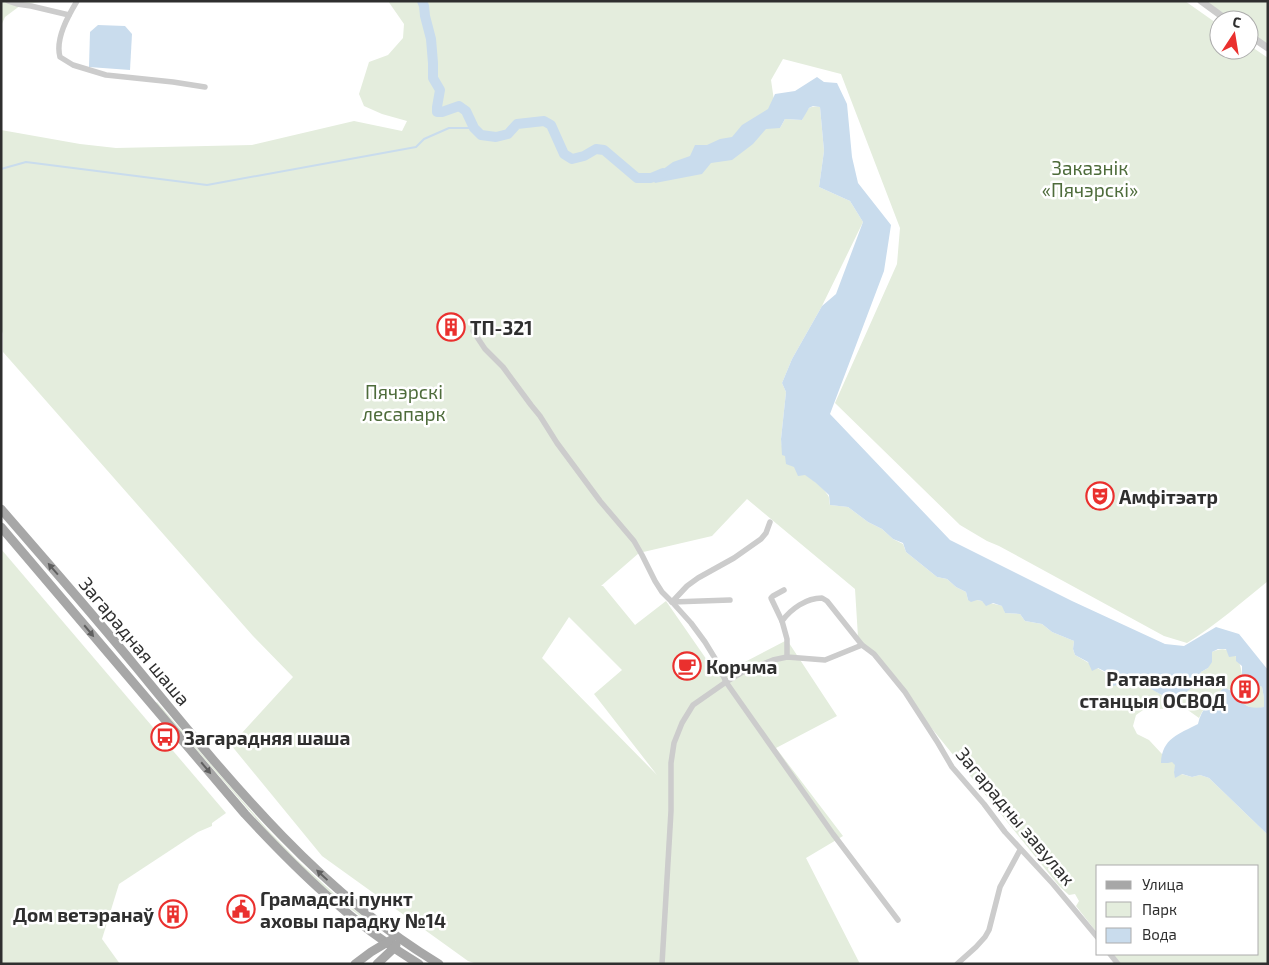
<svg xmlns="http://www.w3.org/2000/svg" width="1269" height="965" font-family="'Exo 2',sans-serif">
<rect width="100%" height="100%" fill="#fff"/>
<g fill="#e4eddd" fill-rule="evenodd">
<path d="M1,1h46l-26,4 -16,12 -4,9z"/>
<path d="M388,1h797l34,24v25h30v-5l19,13v523c-26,21 -52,44 -81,62l-23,-7 -165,-90 -12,-5 -27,-16 -125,-122 62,-139 3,-36 -59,-154 -58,-15 -12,21 7,48h2l5,-9 17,1c5,-10 5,-15 18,-13l4,44 -5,36 31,14 13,21 -41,84 -30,53 -10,24 4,9 -5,47c2,32 31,33 46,55 3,3 2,7 3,11l18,2 20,15 14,7 11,10 10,5 3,8 31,25 10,2 9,8 10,5 2,8h9l26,6 2,7 15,1 5,7 17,3 10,8 22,9 -1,8 2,6 48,28h14l15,6 11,7 34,-15 4,-9 7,-4 4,-16c19,-9 29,6 30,24l20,11 2,11v9l-10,2 -12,-6 -13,-14 -15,8 -12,15 -3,6 -14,-10 -28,1 -11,-1 -10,7 -3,11 4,8 12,6 13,14v9l10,-2 4,4 -2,7 18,5 8,-2 9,3 59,57v129h-147l-8,-10h145v-88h-160v68l-22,-28 3,-5 -4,-7 -6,1 -10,-9 -201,-249 -3,-48 -108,-90 -35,37 -73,17 -38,33h2l32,39 31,-24 52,75 69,-36 50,76 -61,32 67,88 -37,22 54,106h-383l-9,-3 -146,-105 -91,-111 62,-68 -40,-41 -250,-284v-18l-2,-6v-198l79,14 36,4 136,-3 102,-24 48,10 5,-10 -25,-7 -18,-8 -5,-12 10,-32 19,-7 15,-17 1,-14zM569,617l53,53 -28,24 63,81 -115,-117z"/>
<path d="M1205,1h63v44l-19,-13v-12h-17z"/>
<path d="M1,549l225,264 -14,10v3l-14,6 -79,52 -17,55 18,25h-119z"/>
<path d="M157,702l110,127 30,31 41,37 30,23 -1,1 -30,-22 -41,-38 -30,-31 -110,-127z"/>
</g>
<g fill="#c9dced">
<path d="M98,25l27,1 7,8 -2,36 -41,-3 1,-35z"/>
<path d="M817,77l7,5 13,1 10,21 5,53 6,26 33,42 -7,46 -54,143 120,126 122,61 93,43 19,2 32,-19 23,7 29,36v165l-59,-57 -9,-3 -8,2 -10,-3 -7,4 -1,-6 1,-7 -3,-3 -4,1h-7c1,-25 18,-29 37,-39 3,-15 14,-26 26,-36 16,3 14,24 40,19v-9l-2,-11 -20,-11v-10l-6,-5v-5l-7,1 -3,-8h-8l-6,3v10l-4,6 -7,4c-6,15 -21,32 -39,23 -8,-4 -16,-10 -25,-12 -8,-2 -16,0 -23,3l-6,-5v-8l-10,-5 -6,3 -4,-9 -13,-7 -2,-6 1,-8 -22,-9 -10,-8 -17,-3 -5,-7 -15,-1 -3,-7 -9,-3 -7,3 -4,-5 -5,-1 -6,2 -3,-2 -2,-8 -10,-5 -9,-8 -10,-2 -31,-25 -3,-9 -10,-4 -11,-10 -14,-7 -20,-15 -18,-2 -1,-10 -13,-12 -11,-8 -7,1 -4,-9 -8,-3 -1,-8 -3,-1 -1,-16 5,-47 -4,-9 10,-24 30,-53 14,-12 27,-72 -13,-21 -31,-14 5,-36 -4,-44 -7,-1 -4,2 -7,12 -17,-1 -5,9 -14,1 -13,15 -21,16 -21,3 -9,11 -47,9 -4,-5 22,-16 17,-6 5,-11h12l13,-6 12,-2 10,-12 26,-16 7,-15 20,-3z"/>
</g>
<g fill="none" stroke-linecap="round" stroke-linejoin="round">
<path stroke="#c9dced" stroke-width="2" d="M1,169l25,-7 181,23 209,-38 8,-8 25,-11h25"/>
<path stroke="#c9dced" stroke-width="10" d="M422,1l2,5 1,10 6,23 2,24v15l7,12 -3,17v5h5l17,-6 7,5 8,17 7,7 15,2 12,-3 9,-10 27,-3 7,4 13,29 8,5 12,-3 12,-7 8,1 33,28h14l12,-5"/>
<g stroke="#ccc" stroke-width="5.5">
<path d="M8,1l9,3 14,2 38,9"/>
<path d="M77,1c-9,15 -22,38 -17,56l13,8 33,10 67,7 32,5"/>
<path d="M473,331l12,18 18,18 28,38 9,11 17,27 43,58 34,40 8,14 13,26 7,11 11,11 18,20 14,19 11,18 10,22 107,152 65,86"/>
<path d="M784,590l-11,6 -2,2 11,23 5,18v18"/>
<path d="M672,602l15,-16 11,-8 36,-20 27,-19 5,-6 4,-11"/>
<path d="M672,602l58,-2"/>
<path d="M782,621c9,-12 24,-23 40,-23l5,3 35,44 12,9 31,38 33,51 14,24 32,37 21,28 48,52 45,54"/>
<path d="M1110,954l8,10"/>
<path d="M662,964l9,-153v-48l3,-20 8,-20 11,-18 33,-23 17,-10 30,-12 14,-3 38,3 37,-15"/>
<path d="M957,964l19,-17 9,-10 4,-7 11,-43 20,-37"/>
</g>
<g stroke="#ccc" stroke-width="7">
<path d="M1201,1l26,19"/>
<path d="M1249,35l19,13"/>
</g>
<g stroke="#a7a7a7" stroke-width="9">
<path d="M1,509c45,52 91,104 135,158 89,108 181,224 303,297"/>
<path d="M1,527l244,287c52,56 107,110 174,150"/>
<path d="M355,964l16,-12 20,-12"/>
<path d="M377,964l17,-16 2,-3"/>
</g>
</g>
<defs><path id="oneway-solid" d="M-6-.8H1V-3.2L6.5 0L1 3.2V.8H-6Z" transform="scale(1.25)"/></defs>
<g fill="#5f5f5f">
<use href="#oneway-solid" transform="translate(53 569) rotate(-131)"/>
<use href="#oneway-solid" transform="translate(89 631) rotate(50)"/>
<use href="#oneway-solid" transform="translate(206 768) rotate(50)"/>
<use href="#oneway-solid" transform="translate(322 875) rotate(-137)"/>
</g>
<defs>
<g id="building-ring" transform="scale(1.4375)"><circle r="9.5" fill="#fff" stroke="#ea302e" stroke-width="1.5"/><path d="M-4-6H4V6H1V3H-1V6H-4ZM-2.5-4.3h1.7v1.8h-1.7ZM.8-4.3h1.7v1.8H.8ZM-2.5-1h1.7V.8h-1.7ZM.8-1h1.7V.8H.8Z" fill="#ea302e"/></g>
<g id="theatre-ring" transform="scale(1.4375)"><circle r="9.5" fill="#fff" stroke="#ea302e" stroke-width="1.5"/><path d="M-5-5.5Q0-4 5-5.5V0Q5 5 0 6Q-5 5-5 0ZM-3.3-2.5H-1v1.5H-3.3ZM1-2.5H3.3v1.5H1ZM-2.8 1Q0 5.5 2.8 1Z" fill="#ea302e"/></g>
<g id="cafe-ring" transform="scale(1.4375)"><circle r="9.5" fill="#fff" stroke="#ea302e" stroke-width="1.5"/><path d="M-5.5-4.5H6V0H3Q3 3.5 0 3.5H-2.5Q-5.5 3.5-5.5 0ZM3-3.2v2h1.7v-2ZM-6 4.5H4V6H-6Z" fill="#ea302e"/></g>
<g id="bus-ring" transform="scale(1.4375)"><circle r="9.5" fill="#fff" stroke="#ea302e" stroke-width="1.5"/><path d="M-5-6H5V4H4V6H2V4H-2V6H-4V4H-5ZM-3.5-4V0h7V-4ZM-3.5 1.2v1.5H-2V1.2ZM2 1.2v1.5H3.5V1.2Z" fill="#ea302e"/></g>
<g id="civic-ring" transform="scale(1.4375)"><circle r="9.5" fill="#fff" stroke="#ea302e" stroke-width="1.5"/><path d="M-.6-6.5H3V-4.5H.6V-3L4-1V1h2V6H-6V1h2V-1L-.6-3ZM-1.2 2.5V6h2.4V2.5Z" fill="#ea302e"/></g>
</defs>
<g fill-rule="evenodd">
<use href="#building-ring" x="451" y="327"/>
<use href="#theatre-ring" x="1100" y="496"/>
<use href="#cafe-ring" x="687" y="666"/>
<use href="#building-ring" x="1245" y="689"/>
<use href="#bus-ring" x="165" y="737"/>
<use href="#civic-ring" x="241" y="909"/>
<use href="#building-ring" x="173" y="914"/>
</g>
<g text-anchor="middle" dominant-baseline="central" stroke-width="5" stroke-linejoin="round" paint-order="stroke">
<g font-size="19" fill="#4e6c3b" stroke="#fff">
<text x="1090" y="167">Заказнік<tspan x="1090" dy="22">«Пячэрскі»</tspan></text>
<text x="404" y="391">Пячэрскі<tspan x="404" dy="22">лесапарк</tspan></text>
</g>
<g font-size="19" font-weight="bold" fill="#2f2f2f" stroke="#fff" text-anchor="start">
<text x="470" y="327">ТП-321</text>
<text x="1119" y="496">Амфітэатр</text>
<text x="706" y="666">Корчма</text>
<text x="1226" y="678" text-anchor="end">Ратавальная<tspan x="1226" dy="22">станцыя ОСВОД</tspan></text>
<text x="184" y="737">Загарадняя шаша</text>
<text x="260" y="898">Грамадскі пункт<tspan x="260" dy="22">аховы парадку №14</tspan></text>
<text x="154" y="914" text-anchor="end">Дом ветэранаў</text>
</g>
<g font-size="19" fill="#2f2f2f" stroke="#fff">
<text transform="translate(135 641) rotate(50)">Загарадная шаша</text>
<text transform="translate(1016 816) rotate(50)">Загарадны завулак</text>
</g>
</g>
<rect width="1269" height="965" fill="none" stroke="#2f2f2f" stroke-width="5"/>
<rect x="1096" y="865" width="162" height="90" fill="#ffffff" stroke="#acacac"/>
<rect x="1106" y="881" width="25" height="8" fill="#a7a7a7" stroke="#acacac"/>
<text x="1142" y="890" font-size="15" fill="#2f2f2f">Улица</text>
<rect x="1106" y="902" width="25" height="15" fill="#e4eddd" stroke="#acacac"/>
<text x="1142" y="915" font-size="15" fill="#2f2f2f">Парк</text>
<rect x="1106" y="928" width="25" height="15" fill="#c9dced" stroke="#acacac"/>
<text x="1142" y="940" font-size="15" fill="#2f2f2f">Вода</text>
<g transform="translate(1234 35) rotate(12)"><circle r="24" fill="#ffffff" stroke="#acacac"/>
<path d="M0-4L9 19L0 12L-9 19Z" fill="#ea302e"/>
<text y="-8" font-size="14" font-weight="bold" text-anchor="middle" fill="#2f2f2f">С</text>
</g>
</svg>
